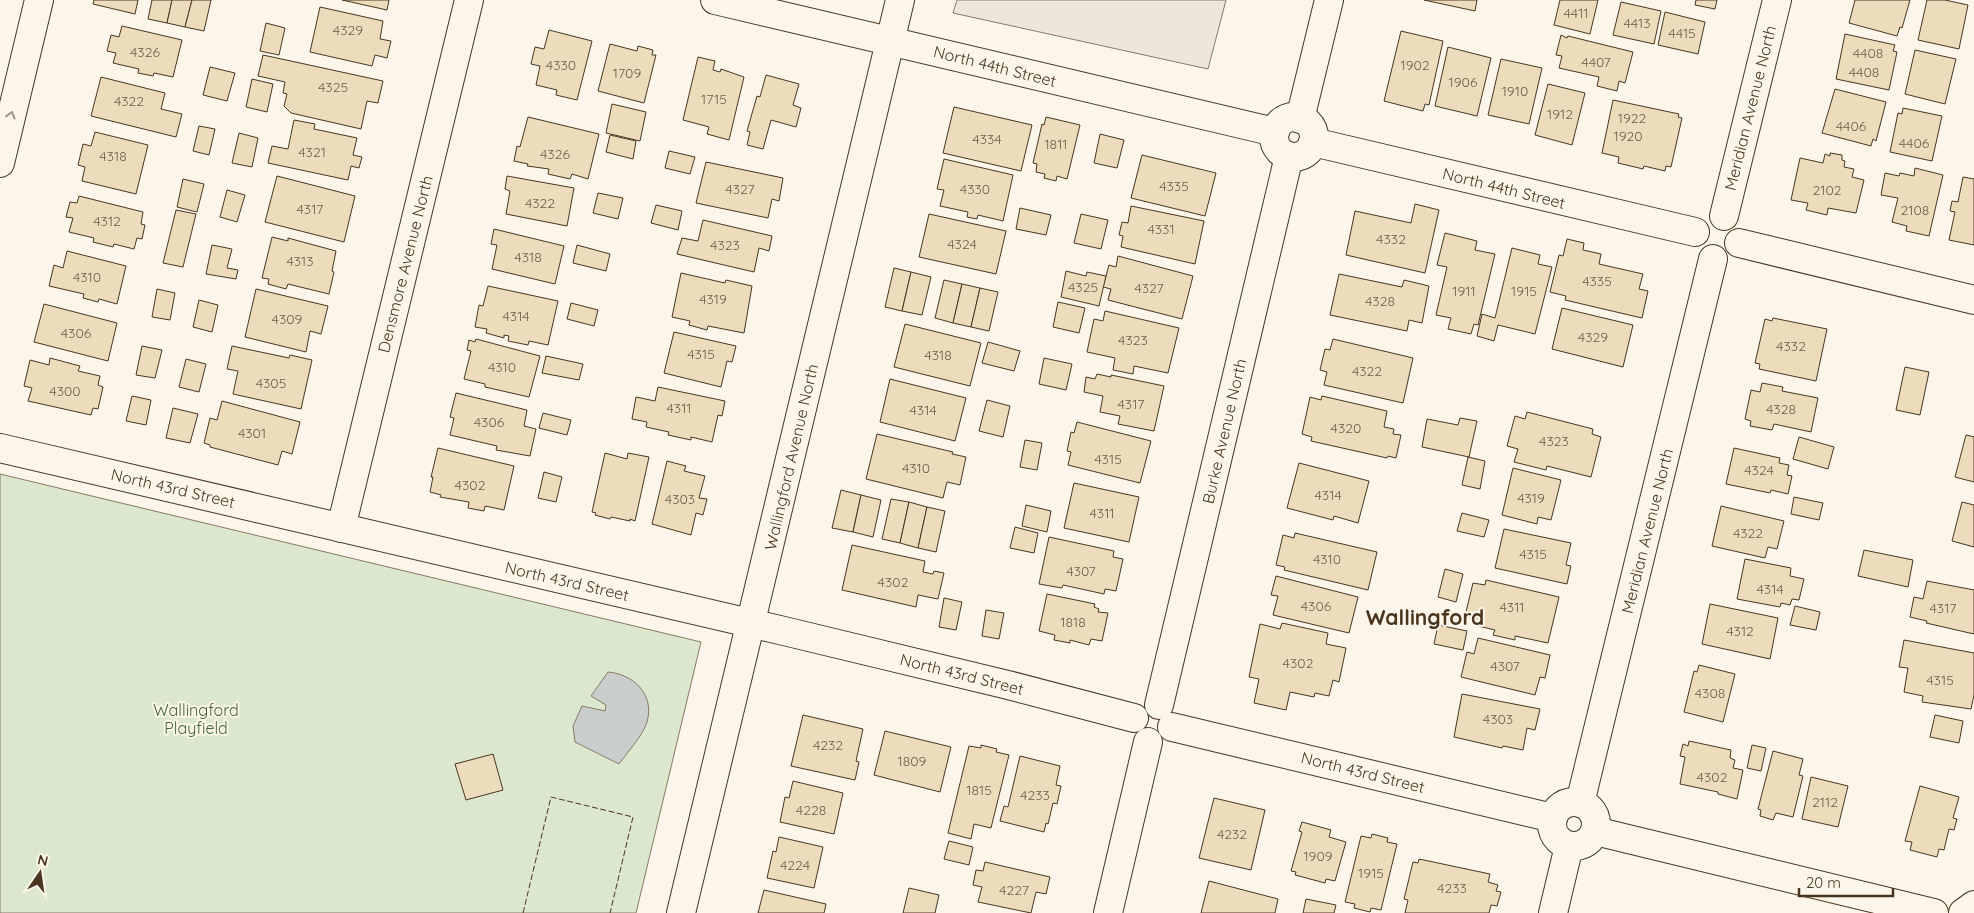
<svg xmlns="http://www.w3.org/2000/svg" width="1974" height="913" font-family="Quicksand,sans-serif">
<rect width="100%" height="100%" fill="#fbf6e9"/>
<path fill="#dce7d0" stroke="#887966" d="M0,474l701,168 -65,271h-636z"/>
<path fill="#ede7d9" stroke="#887966" d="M957,0h269l-18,69 -255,-56z"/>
<path fill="#c9cecd" stroke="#887966" d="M608,672c25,2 47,22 39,50 -5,15 -19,29 -28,42l-44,-22 -2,-16 9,-20 23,5 1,-6 -15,-9z"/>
<g fill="#ecdcbc" stroke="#4a3520">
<path d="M94,0h44l-3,14 -42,-10z"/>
<path d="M152,0h20l-5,23 -19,-4z"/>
<path d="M172,0h20l-7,27 -18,-4z"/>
<path d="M192,0h19l-7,31 -19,-4z"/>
<path d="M342,0h47l-2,10z"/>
<path d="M1424,0h53l-2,11z"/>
<path d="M1560,0h38l-8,34 -36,-9z"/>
<path d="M1696,0h21l-2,9 -20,-4z"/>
<path d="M1855,0h55l-8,28 -2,-1 -3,9 -48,-13z"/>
<path d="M1927,0h18l23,5 -9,44 -41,-9z"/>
<path d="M1621,2l40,9 -7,33 -41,-9z"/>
<path d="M320,7l63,14 -3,18 11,2 -4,17 -12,-3 -3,11 -62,-14z"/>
<path d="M1665,12l40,10 -7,32 -40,-9z"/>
<path d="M266,23l19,5 -6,27 -19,-4z"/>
<path d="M122,26l60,14 -9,37 -19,-4 -1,3 -15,-3 1,-4 -26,-6 3,-10 -9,-2 4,-16 8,2z"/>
<path d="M549,30l43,11 -15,59 -21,-5 1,-5 -21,-5 4,-19 -9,-2 4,-17 9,2z"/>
<path d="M1401,31l42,10 -14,64 -4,-1 -2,7 -39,-10z"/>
<path d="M1845,34l50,11 -2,6 4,1 -8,38 -53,-11z"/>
<path d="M1561,35l6,3 1,-2 65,16 -8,31 -6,-2 -2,10 -20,-5 2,-9 -40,-9 3,-12 -6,-1z"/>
<path d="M610,44l27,7 1,-5 15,4 -1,5h4l-12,48 -46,-12z"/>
<path d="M1448,47l43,11 -14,58 -42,-10z"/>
<path d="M1915,50l41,9 -11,45 -40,-10z"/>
<path d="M263,55l120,26 -5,22 -11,-2 -6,28 -70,-16 -7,-7 3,-12 -4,-1 2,-11 -27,-6z"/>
<path d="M698,57l17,4 -2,9 7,2 1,-3 23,8 -15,63 -22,-6 2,-7 -26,-7z"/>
<path d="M1501,59l41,9 -13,56 -41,-9z"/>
<path d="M210,67l25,6 -8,28 -24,-6z"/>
<path d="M766,75l33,9 -6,21 8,3 -5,19 -25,-7 -8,29 -16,-4 3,-13 -3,-1 10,-35 3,1z"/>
<path d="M101,77l64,16 -4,16 21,5 -6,23 -85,-21z"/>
<path d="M252,79l21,5 -6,28 -21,-5z"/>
<path d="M1548,84l37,9 -13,52 -37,-10z"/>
<path d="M1835,89l51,13 -10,39 -3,-2 -2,7 -49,-13z"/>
<path d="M1613,100l66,14 -1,3 4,1 -11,49 -5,-1 -1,5 -21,-5 -1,3 -25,-6 1,-6 -17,-4z"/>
<path d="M612,104l34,8 -6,29 -34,-8z"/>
<path d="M954,107l78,18 -11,46 -78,-18z"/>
<path d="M1903,108l39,8 -10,45 -42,-9 8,-39 4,1z"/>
<path d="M528,117l71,17 -11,45 -16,-5 -2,5 -22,-5 1,-5 -22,-3 1,-2 -14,-3 3,-15 3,1z"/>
<path d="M1046,117l34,8 -13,54 -10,-3 -1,5 -12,-3 1,-4 -9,-2 1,-8 -4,-1 9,-39 2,1z"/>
<path d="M294,120l21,4 -1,5 43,9 -4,17 9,2 -3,11 -8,-2 -3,14 -80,-17 4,-17 16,3z"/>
<path d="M199,126l16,3 -6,26 -16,-4z"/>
<path d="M95,132l53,13 -12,49 -54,-13 3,-14 -7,-2 5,-21 8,2z"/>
<path d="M239,133l19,5 -6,29 -20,-4z"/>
<path d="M1100,134l24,6 -7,28 -23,-5z"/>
<path d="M610,135l26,6 -3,18 -27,-7z"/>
<path d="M669,151l26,6 -5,17 -25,-6z"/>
<path d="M1830,153l12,2v5l3,1 -1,6 10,2 -2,8 12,3 -8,33 -28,-5 -1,7 -21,-5 2,-7 -17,-3 9,-42 23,5 2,-9 5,2z"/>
<path d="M1142,155l74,18 -11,43 -74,-18z"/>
<path d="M944,159l69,16 -10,46 -25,-6 -1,4 -10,-2 1,-5 -28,-6 4,-16 -7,-1z"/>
<path d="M706,162l77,16 -4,23 -7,-2 -4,19 -72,-15z"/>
<path d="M1915,168l28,7 -14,61 -23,-5 1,-5 -15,-4 6,-24 -17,-3 4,-22 14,3 1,-3 14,3z"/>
<path d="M277,176l78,20 -11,46 -79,-20z"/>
<path d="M507,176l67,12 -7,38 -61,-12 4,-23 -5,-2z"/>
<path d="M1963,177l11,2v66l-25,-5 6,-28 -5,-1 2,-10 6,1z"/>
<path d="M183,179l21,5 -7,28 -20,-5z"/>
<path d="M227,190l18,5 -8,27 -17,-5z"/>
<path d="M598,193l25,5 -5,21 -25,-6z"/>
<path d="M79,196l64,16 -2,12 4,1 -3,14 -5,-1 -3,11 -20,-5 -1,3 -20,-5 1,-4 -25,-6 4,-14 -7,-1 4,-15 7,1z"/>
<path d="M1415,204l24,6 -14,63 -79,-18 9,-44 56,12z"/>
<path d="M656,205l26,6 -4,19 -27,-7z"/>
<path d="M1131,206l73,15 -9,43 -74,-17 2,-11 -4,-1 3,-13 6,1z"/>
<path d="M1020,208l31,7 -5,20 -30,-6z"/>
<path d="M176,210l20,4 -13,53 -20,-4z"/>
<path d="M929,214l77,17 -10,43 -77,-17z"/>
<path d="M1081,214l27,6 -7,29 -27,-6z"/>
<path d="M703,220l69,16 -3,15 -10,-3 -5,24 -77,-18 5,-16 16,3z"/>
<path d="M494,229l70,17 -9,38 -63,-15 5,-24 -6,-1z"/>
<path d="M1445,233l32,8 -2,9 20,4 -17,71 -4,-1 -3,10 -23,-5 3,-11 -15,-3 11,-48 -10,-2z"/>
<path d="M272,237l16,4v-3l48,13 -4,20 2,1 -5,22 -41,-10 -2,5 -18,-5 1,-5 -7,-1z"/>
<path d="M1567,239l17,4 -1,7 18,4 -2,10 44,10 -4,15 9,2 -6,27 -77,-18 1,-4 -16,-4 9,-37 4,1z"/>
<path d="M212,245l20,4 -5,19 11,2 -2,9 -30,-5z"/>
<path d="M577,245l33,9 -4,17 -33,-8z"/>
<path d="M1512,248l28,7 -2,9 14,3 -17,67 -37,-9 -4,16 -17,-5 5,-22 13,4z"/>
<path d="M67,251l59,15 -9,38 -18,-5 -1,3 -15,-4 1,-4 -35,-8 5,-21 9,3z"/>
<path d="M1118,256l75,20 -11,43 -74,-19 3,-11 -8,-2 6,-22 7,2z"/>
<path d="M894,268l17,4 -9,39 -17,-4z"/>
<path d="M1066,271l20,5 1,-4 19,4 -7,30 -38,-9z"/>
<path d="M911,272l20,5 -9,38 -20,-4z"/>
<path d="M681,273l44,10 1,-3 26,6 -8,47 -36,-7 -1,4 -18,-5 1,-4 -18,-4z"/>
<path d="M1339,274l63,13 2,-7 25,6 -7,37 -13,-3 -2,11 -77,-16z"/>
<path d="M944,280l18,4 -9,39 -18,-5z"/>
<path d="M962,284l18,4 -9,39 -18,-4z"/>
<path d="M488,286l70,15 -10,44 -19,-4 -1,4 -20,-4 1,-5 -5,-1v3l-18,-5 1,-4 -12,-2 4,-22 4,1z"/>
<path d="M980,288l18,4 -9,39 -18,-4z"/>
<path d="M157,289l18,4 -5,27 -18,-3z"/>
<path d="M256,289l72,17 -7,28 -11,-3 -4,21 -61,-15z"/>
<path d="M199,300l19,5 -6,27 -19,-5z"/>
<path d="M1058,302l27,6 -6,25 -26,-6z"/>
<path d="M571,303l27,7 -4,16 -27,-7z"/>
<path d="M44,304l73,19 -9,38 -74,-19z"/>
<path d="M1562,308l71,17 -10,42 -71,-18z"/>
<path d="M1105,311l74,17 -11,45 -34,-7 -1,8 -20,-4 2,-12 -28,-6 7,-33 9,2z"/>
<path d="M1773,318l54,11 -11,52 -57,-12 1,-5 -5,-1 10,-44 7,2z"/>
<path d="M905,324l76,19 -11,43 -76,-19z"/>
<path d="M674,332l62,14 -4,16 -5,-1 -6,26 -57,-14z"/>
<path d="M476,339l64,17 -11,41 -44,-10v-3l-21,-5 7,-28 -4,-1 2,-10 6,2z"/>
<path d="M1333,339l80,19 -10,45 -79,-18 3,-13 -7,-2 5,-21 5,1z"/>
<path d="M988,342l32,9 -6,20 -32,-8z"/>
<path d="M142,346l20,4 -7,28 -19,-3z"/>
<path d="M232,346l57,12 1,-3 22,5 -11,49 -68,-15 5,-23 -11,-2z"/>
<path d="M546,356l37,8 -4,16 -37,-7z"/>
<path d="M50,358l30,8 -2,5 22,5 -2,9 5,2 -5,22 -5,-1 -2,7 -63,-14 4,-13 -8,-2 6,-26 19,5z"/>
<path d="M1044,358l28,6 -6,26 -27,-6z"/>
<path d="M186,359l20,5 -7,28 -20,-5z"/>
<path d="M1905,367l24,5 -9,43 -24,-5z"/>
<path d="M1097,374l14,3v-2l53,11 -10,45 -36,-7 2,-8 -20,-4 3,-16 -19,-4 2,-15 9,2z"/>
<path d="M890,379l76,19 -11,43 -75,-19z"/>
<path d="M1762,383l21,4 -1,4 36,7 -7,34 -37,-8 -2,6 -22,-4 1,-5 -6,-2 6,-29 9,2z"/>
<path d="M658,387l67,14 -3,15 -4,-1 -6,27 -21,-5v3l-23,-5 1,-3 -23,-5 1,-5 -15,-3 4,-22 19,4z"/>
<path d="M456,393l71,17 -3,16 12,3 -6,27 -34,-6 1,-4 -47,-11 4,-17 -4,-1z"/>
<path d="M132,396l19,4 -5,25 -20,-4z"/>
<path d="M1322,396l65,15 -3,16 10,2 -1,5 8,1 -5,23 -8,-2 -1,2 -76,-17 1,-4 -10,-3 8,-37 11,3z"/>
<path d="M987,400l23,6 -7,31 -24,-6z"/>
<path d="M222,401l78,21 -8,32 -10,-3 -4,14 -68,-18v-2l-6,-2 6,-25 7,2z"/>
<path d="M173,408l25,6 -8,29 -24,-5z"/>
<path d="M1527,412l66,17 -1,5 9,3 -10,40 -44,-11 -1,4 -32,-8 4,-13 -11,-3 8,-30 10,3z"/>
<path d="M543,413l28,7 -4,15 -28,-7z"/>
<path d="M1460,418l17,3 -8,36 -47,-10 5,-28 31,6z"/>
<path d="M1077,422l74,19 -11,42 -72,-18 3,-13 -4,-1 4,-19 3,1z"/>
<path d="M877,434l76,18 -1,2 14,3 -6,28 -13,-3 -4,16 -77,-19z"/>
<path d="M1966,435l8,2v45l-19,-5z"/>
<path d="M1799,437l35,10 -6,22 -35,-10z"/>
<path d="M1025,440l17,3 -5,27 -17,-3z"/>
<path d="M438,448l76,18 -10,44 -19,-4 -1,5 -16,-3 1,-6 -29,-5 1,-2 -11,-3 3,-15h-2z"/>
<path d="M1734,448l46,10 -1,5 10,2 -2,10 5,1 -4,18 -17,-4 -1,3 -44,-9z"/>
<path d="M605,453l22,6 1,-6 21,4 -14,64 -5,-2v2l-19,-4 -1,2 -15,-4 1,-2 -4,-1z"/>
<path d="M1468,457l17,4 -5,28 -18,-4z"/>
<path d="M667,461l19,5 -2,5 21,5 -6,22 8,1 -4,16 -7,-2 -5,22 -39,-11z"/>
<path d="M1299,463l70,18 -11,42 -24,-7 -1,4 -46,-12z"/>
<path d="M1513,468l48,12 -10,40 -13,-3 -1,7 -35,-9z"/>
<path d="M544,472l18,5 -6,25 -18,-4z"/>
<path d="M1074,483l65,14 -10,45 -65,-14z"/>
<path d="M841,490l20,5 -8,37 -21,-4z"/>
<path d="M861,495l20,5 -8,37 -20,-5z"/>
<path d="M1794,497l29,6 -4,17 -28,-6z"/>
<path d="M891,499l18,3 -9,41 -18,-4z"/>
<path d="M909,502l18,5 -9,41 -18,-5z"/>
<path d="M1962,502l12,3v42l-22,-6z"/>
<path d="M1026,505l25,6 -4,21 -25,-6z"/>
<path d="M1721,506l63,15 -7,28 -9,-2 -3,11 -53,-12z"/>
<path d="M927,507l18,4 -9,41 -18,-4z"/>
<path d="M1462,513l27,7 -5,17 -27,-6z"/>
<path d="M1015,527l23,6 -4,20 -24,-5z"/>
<path d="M1504,529l67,14 -5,22 5,1 -4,18 -72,-16z"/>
<path d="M1295,533l82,19 -9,38 -84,-20 1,-3 -9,-2 7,-30 11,3z"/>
<path d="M1049,537l65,14 -1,6 10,2 -7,32 -11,-2 -1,5 -41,-9 -1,3 -23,-4z"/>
<path d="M852,545l73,16 -2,11 10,2 1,-3 10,2 -6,26 -20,-4 -2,12 -74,-17z"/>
<path d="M1864,550l49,10 -5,27 -50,-11z"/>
<path d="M1745,559l46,9 -1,8 14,3 -5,21 -7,-1 -2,6 -9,-2 -1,4 -43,-8z"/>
<path d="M1445,569l18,5 -7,28 -18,-5z"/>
<path d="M1276,576l82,21 -9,36 -76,-18 5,-19 -7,-1z"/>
<path d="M1486,580l73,17 -11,46 -33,-7v4l-22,-5 2,-5 -21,-5 2,-7 -11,-2 8,-33 12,2z"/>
<path d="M1927,581l47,9v44l-48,-11 1,-2 -17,-4 4,-20 9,2z"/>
<path d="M1047,594l48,10 -1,3 5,2 -1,3 10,1 -6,28 -11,-2 -2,6 -19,-5v3l-16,-3 1,-5 -16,-4z"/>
<path d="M944,598l18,4 -6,28 -17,-3z"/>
<path d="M1710,604l68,14 -8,41 -68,-15z"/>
<path d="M1795,606l25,6 -4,18 -26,-5z"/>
<path d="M986,610l18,3 -5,26 -17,-3z"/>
<path d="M1282,623l46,10 -2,11 20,4 -7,34 -6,-2 -4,16 -14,-3 -1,4 -24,-5 -4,18 -32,-7 5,-24 -10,-2 11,-53 20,5z"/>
<path d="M1438,625l29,6 -4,19 -29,-6z"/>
<path d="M1478,638l72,17 -5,23 -5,-1 -5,18 -74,-18 6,-25 7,2z"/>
<path d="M1904,640l70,13v42l-3,14 -49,-7 1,-6 -19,-4 4,-24 -9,-1z"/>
<path d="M1699,665l36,9 -12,48 -39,-10 10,-41 3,1z"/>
<path d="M1462,694l78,15 -5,21 -8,-2 -4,22 -20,-4 -1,2 -48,-11z"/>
<path d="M803,715l60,14 -7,32 3,1 -4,18 -64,-14z"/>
<path d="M1935,715l28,6 -4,22 -29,-6z"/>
<path d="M885,731l66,16 -11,45 -66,-17z"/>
<path d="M1689,741l42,9 -1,8 5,2 -2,8 10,2 -6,29 -19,-5v-2l-38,-8 5,-27 -5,-1 3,-12 5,2z"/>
<path d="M981,745l16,4 -1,3 13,3 -18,73 -17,-4 -3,15 -23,-6 21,-87 12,2z"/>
<path d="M1752,745l14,3 -5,23 -14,-3z"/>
<path d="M1773,751l30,8 -4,16 4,1 -10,41 -17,-4 -3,7 -13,-4 1,-6 -3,-1z"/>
<path d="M493,754l10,36 -37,10 -11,-36z"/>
<path d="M1020,756l40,10 -4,19 5,1 -4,18 -4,-1 -5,21 -2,-1 -2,9 -44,-11 4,-15 4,1z"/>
<path d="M1811,777l37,9 -10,41 -36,-8z"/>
<path d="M793,781l50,12 -9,41 -54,-12 5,-25 4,1z"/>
<path d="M1920,786l39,11 -6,21 4,1 -3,11 -5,-1 -5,21 -5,-1 -2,8 -27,-7 2,-8 -7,-1z"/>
<path d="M1214,798l51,12 -14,60 -52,-12z"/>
<path d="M1302,822l29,8 -2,7 17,5 -11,39 -9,-2 -1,4 -30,-8 1,-3 -5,-1 11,-39 -3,-1z"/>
<path d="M1372,834l16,4 -1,4 10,2 -16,66 -10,-2 -1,4 -16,-4 1,-4 -10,-2 16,-66 10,2z"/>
<path d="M779,837l44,10 -9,41 -47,-10 6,-27 3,1z"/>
<path d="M949,841l24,6 -4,18 -25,-6z"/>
<path d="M1419,859l71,15 -2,8 10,3 -2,6 5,1 -4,14 -6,-1 -2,8h-84l3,-13 -4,-1 9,-37 5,1z"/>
<path d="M985,862l65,15 -4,17 -10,-2 -5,21 -53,-11 4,-15 -9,-2 3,-15 7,1z"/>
<path d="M1209,881l69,18 -3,14h-74z"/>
<path d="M909,888l30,7 -4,18h-32z"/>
<path d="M764,890l62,14 -2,9h-66z"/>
<path d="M1306,899l30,6 -2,8h-31z"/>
</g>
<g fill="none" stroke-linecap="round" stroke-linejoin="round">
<g stroke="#4a3520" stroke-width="30">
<g id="street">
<path d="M715,0l560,132"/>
<circle cx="1294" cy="137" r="20"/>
<path d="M1300,119l29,-119"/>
<path d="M1313,142l382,90"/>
<path d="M0,163l39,-163"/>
<path d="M1724,216l53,-216"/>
<path d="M1739,243l235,57"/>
<path d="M0,448l784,183 224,54 126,33"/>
<path d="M341,528l128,-528"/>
<path d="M1159,705l130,-549"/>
<path d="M1172,727l381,91"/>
<circle cx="1574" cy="824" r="22"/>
<path d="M1580,803l133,-544"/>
<path d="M1595,831l339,82"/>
<path d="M1108,913l40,-171"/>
<path d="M1553,913l16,-67"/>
<path d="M1963,913l11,-8"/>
</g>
</g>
<g stroke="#4a3520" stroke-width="30">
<path id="secondary" d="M681,913l219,-913"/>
</g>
<use href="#street" stroke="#fbf6e9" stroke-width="28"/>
<use href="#secondary" stroke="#fbf6e9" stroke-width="28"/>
<path stroke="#4a3520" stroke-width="1" stroke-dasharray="6 2.5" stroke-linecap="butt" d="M523,913l28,-116 82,20 -23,96"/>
</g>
<defs><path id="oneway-chevron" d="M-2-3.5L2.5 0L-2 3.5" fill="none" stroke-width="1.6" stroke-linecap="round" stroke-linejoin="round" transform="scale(1.25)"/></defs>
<use stroke="#a29684" href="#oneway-chevron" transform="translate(11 115) rotate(-76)"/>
<g text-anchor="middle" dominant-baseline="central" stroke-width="4" stroke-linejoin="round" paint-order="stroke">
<g font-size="14" fill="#725f47">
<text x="1576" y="13">4411</text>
<text x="1637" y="23">4413</text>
<text x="348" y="30">4329</text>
<text x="1682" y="33">4415</text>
<text x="145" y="52">4326</text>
<text x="1868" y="53">4408</text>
<text x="1596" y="62">4407</text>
<text x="561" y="65">4330</text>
<text x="1415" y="65">1902</text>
<text x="1864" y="72">4408</text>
<text x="627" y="73">1709</text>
<text x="1463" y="82">1906</text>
<text x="333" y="87">4325</text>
<text x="1515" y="91">1910</text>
<text x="714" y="99">1715</text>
<text x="129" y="101">4322</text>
<text x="1560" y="114">1912</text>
<text x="1632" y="118">1922</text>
<text x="1851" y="126">4406</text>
<text x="1628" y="136">1920</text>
<text x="987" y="139">4334</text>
<text x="1914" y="143">4406</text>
<text x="1056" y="144">1811</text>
<text x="312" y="152">4321</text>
<text x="555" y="154">4326</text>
<text x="113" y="156">4318</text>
<text x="1174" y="186">4335</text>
<text x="740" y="189">4327</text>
<text x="975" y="189">4330</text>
<text x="1827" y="190">2102</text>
<text x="540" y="203">4322</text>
<text x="310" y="209">4317</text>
<text x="1915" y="210">2108</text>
<text x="107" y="221">4312</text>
<text x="1161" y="229">4331</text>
<text x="1391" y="239">4332</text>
<text x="962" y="244">4324</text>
<text x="725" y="245">4323</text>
<text x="528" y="257">4318</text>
<text x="300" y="261">4313</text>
<text x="87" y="277">4310</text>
<text x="1597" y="281">4335</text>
<text x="1083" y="287">4325</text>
<text x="1149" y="288">4327</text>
<text x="1464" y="291">1911</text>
<text x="1524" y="291">1915</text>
<text x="713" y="299">4319</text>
<text x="1380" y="301">4328</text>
<text x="516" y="316">4314</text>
<text x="287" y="319">4309</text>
<text x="76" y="333">4306</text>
<text x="1593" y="337">4329</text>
<text x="1133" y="340">4323</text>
<text x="1791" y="346">4332</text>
<text x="701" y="354">4315</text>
<text x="938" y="355">4318</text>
<text x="502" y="367">4310</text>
<text x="1367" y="371">4322</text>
<text x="271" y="383">4305</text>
<text x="65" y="391">4300</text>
<text x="1131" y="404">4317</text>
<text x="679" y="408">4311</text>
<text x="1781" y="409">4328</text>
<text x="923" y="410">4314</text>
<text x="489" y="422">4306</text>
<text x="1346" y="428">4320</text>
<text x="252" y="433">4301</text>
<text x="1554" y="441">4323</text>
<text x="1108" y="459">4315</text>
<text x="916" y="468">4310</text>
<text x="1759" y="470">4324</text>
<text x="470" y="485">4302</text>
<text x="1328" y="495">4314</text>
<text x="1531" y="498">4319</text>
<text x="680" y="499">4303</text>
<text x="1102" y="513">4311</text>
<text x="1748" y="533">4322</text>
<text x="1533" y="554">4315</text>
<text x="1327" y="559">4310</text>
<text x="1081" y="571">4307</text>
<text x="893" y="582">4302</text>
<text x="1770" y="589">4314</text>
<text x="1316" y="606">4306</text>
<text x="1512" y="607">4311</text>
<text x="1943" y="608">4317</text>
<text x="1073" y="622">1818</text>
<text x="1740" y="631">4312</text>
<text x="1298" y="663">4302</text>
<text x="1505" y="666">4307</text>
<text x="1940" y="680">4315</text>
<text x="1710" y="693">4308</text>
<text x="1498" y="719">4303</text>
<text x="828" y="745">4232</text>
<text x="912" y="761">1809</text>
<text x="1712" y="777">4302</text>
<text x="979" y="790">1815</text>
<text x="1035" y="795">4233</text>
<text x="1825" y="802">2112</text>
<text x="811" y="810">4228</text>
<text x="1232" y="834">4232</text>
<text x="1318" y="856">1909</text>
<text x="795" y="865">4224</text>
<text x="1371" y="873">1915</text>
<text x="1452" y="888">4233</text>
<text x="1014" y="890">4227</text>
</g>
<g font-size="16" fill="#4a3520" stroke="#fbf6e9">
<text transform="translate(995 66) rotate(14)">North 44th Street</text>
<text transform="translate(1750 108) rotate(-76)">Meridian Avenue North</text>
<text transform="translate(1504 188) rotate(14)">North 44th Street</text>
<text transform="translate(405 264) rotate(-76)">Densmore Avenue North</text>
<text transform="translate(1224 431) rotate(-77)">Burke Avenue North</text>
<text transform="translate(791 457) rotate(-77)">Wallingford Avenue North</text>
<text transform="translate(173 488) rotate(13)">North 43rd Street</text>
<text transform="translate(1647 531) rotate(-76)">Meridian Avenue North</text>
<text transform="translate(567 581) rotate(13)">North 43rd Street</text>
<text transform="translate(962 674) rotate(14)">North 43rd Street</text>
<text transform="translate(1363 772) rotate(14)">North 43rd Street</text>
</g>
<g font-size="16" fill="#436837" stroke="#fbf6e9">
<text x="196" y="710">Wallingford<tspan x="196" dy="18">Playfield</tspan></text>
</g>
<g font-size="21" font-weight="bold" fill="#4a3520" stroke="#fbf6e9">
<text x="1425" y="617">Wallingford</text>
</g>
</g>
<g transform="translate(40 873) rotate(13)" stroke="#fbf6e9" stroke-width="4" paint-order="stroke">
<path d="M0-4L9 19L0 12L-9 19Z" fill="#4a3520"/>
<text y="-8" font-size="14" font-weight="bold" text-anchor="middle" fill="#4a3520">N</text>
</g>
<path d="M1799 888v8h94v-8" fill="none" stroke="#4a3520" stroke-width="2.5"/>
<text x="1806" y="888" font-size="15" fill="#4a3520" stroke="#fbf6e9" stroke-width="4" paint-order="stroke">20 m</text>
</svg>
